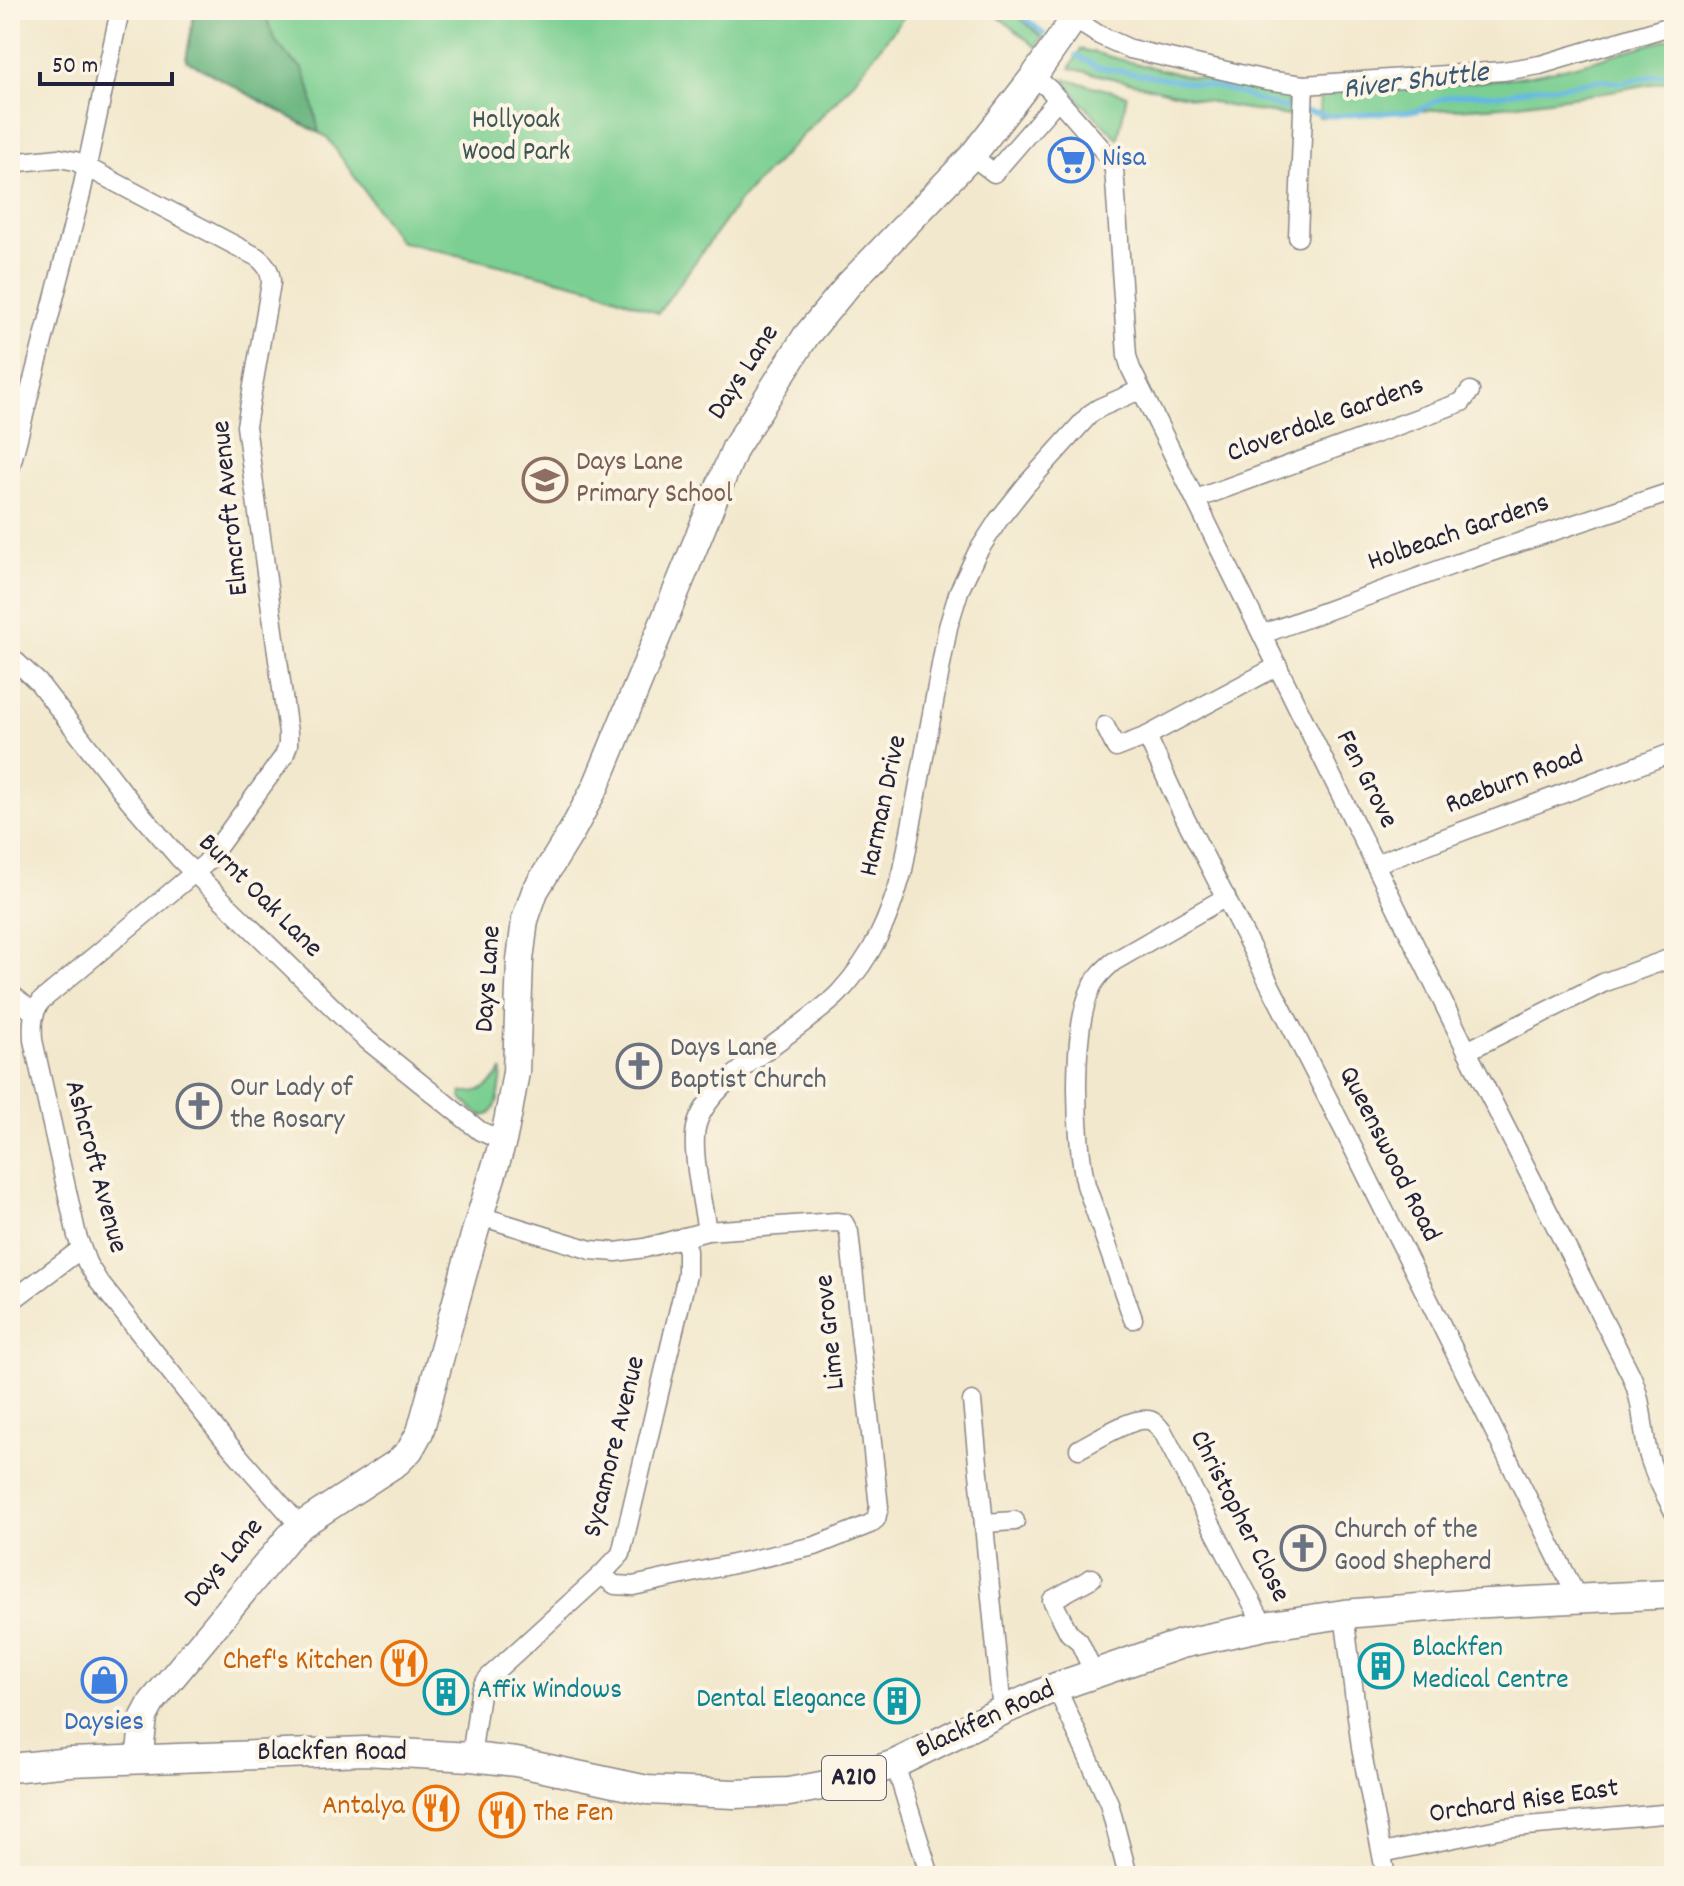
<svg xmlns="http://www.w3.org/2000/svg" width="1684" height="1886" font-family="Dekko,sans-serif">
<rect width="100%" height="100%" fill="#fcf5e5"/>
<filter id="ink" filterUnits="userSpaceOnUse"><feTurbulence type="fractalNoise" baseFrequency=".0125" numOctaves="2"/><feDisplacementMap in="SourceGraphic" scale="16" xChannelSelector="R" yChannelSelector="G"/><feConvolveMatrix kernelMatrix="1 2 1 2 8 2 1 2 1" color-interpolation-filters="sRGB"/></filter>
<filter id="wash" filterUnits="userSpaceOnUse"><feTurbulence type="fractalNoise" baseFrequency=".006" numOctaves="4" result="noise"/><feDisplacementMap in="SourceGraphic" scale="32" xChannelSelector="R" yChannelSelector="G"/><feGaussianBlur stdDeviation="1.8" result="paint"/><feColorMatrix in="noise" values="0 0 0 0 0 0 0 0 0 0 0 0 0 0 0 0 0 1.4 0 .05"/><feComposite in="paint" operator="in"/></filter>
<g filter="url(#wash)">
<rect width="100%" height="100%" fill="#f2e8cd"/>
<g fill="#7bcf92" stroke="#4e7866" stroke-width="2">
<path d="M195,10h714l-60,77 -109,113 -82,113 -64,-25 -195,-47 -72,-104 -141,-77z"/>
<path d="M990,10h21l31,27 -6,10z"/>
<path d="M1674,37v43l-80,14 -91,12 -184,11 1,-24c66,-6 133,-6 198,-16 53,-8 104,-25 156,-40z"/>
<path d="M1081,49c70,19 134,35 206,44l2,23 -61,-10 -158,-38z"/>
<path d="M1065,79l62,16 -9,44c-15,-16 -45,-41 -53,-60z"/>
<path d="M502,1070c-1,11 -3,50 -20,45 -7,-2 -15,-12 -21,-17l1,-6c20,1 29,-5 40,-22z"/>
</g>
<path fill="#64b27c" stroke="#436a5c" stroke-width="2" d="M195,10h69l10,29 14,17 15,13 7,20 9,44 -133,-73z"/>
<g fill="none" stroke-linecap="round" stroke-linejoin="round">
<g stroke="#65b8e1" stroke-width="5">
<path d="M1016,10l28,24"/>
<path d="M1076,55l21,12 125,21 54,18 56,10 85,-5 23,-12 12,-3 21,-2 28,1 39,-8h19l40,-7 21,3 48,-10 6,2"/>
</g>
</g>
</g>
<g filter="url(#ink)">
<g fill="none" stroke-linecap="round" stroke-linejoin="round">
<g stroke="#8a8584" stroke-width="21">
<g id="street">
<path d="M1074,19l25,16 31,14 136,31 38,5 199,-14 37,-6 134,-40"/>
<path d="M1034,76l15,13 60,68 5,13 1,12 12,174 4,13 336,682 164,324c11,24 11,48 16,74 5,22 17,43 27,63"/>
<path d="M972,156l22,17 64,-74"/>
<path d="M10,163l49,-5 16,3 182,96c9,7 14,14 14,26l-25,143 42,307v12l-4,11 -78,107 -165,138c-9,13 -9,23 -8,39l44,196 10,27 12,19 124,156 77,88"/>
<path d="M1298,237l6,-152"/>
<path d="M10,469l71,-275 39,-184"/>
<path d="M1196,499l266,-97 8,-11"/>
<path d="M1263,634l195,-71 216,-72"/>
<path d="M10,656l28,26 92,119 49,57 183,178 118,95 23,10"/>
<path d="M1278,666l-131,70 34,74 173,340 224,449"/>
<path d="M1105,726l11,22 31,-12"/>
<path d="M1375,864l299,-112"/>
<path d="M10,993l23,19"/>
<path d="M1467,1051l136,-68 71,-26"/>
<path d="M480,1216l111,34 25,2 29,-4 62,-17 129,-9 8,1 5,9 30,275 -3,12 -6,5 -55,22 -182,40 -18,-1 -14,-10"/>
<path d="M707,1231c-4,-26 -16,-79 -11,-103 9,-48 108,-98 143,-135 35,-38 50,-74 64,-123l45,-243 11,-36 18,-38 22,-34 27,-34 64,-71 9,-6 41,-18"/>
<path d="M10,1302l71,-53"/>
<path d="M1133,1319l-47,-134c-11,-46 -15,-156 6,-199 5,-10 13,-17 21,-24l113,-65"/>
<path d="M972,1401l30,310"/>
<path d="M1079,1449c16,-8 52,-32 69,-29 7,1 11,7 15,12l101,194"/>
<path d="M984,1523l31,-2"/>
<path d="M1092,1578l-40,22 17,33 10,8 15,32"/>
<path d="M1344,1614l17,134 25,128"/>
<path d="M1056,1687l53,116 19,73"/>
<path d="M471,1757l9,-64 3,-8 6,-8 112,-102 20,-21 66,-279v-24l-4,-14"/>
<path d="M895,1764l35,112"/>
<path d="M1382,1853l121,-25 171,-15"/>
</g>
</g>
<g stroke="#8a8584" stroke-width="29">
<path id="secondary" d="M139,1760l5,-43 8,-15 136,-164 12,-12 98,-64 12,-12 10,-18 55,-200 28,-91 6,-29 7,-40 4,-112 5,-40 10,-29 37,-60 24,-45 139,-338 71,-112 43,-52 123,-128 62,-80 46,-66"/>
</g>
<g stroke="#8a8584" stroke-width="31">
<path id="primary" d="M10,1768l60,-6 295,-11 106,6 45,5 131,28 87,4 55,-2 53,-10 53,-18 107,-53 54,-24 125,-43 83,-18 80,-12 123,-10 207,-10"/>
</g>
<use href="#street" stroke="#fff" stroke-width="18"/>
<use href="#secondary" stroke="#fff" stroke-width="26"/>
<use href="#primary" stroke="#fff" stroke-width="28"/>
</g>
</g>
<defs>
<g id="supermarket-ring" transform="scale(2.3)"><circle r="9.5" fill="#fcf5e5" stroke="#3f7fe0" stroke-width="1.5"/><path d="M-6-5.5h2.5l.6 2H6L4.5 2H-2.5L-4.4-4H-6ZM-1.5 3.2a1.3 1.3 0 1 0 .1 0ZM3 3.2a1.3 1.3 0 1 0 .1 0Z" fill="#3f7fe0"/></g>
<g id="school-ring" transform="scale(2.3)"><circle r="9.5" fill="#fcf5e5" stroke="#8d6e63" stroke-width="1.5"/><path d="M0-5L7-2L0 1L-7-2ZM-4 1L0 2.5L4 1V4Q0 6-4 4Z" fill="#8d6e63"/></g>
<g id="church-ring" transform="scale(2.3)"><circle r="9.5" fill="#fcf5e5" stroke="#6b7280" stroke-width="1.5"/><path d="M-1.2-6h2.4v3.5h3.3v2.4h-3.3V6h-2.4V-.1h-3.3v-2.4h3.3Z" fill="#6b7280"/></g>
<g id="restaurant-ring" transform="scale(2.3)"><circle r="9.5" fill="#fcf5e5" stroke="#e8710a" stroke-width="1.5"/><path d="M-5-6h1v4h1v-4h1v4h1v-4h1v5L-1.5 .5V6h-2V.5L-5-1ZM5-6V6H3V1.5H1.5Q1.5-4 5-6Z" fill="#e8710a"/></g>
<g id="building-ring" transform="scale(2.3)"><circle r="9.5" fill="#fcf5e5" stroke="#0f9aa8" stroke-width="1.5"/><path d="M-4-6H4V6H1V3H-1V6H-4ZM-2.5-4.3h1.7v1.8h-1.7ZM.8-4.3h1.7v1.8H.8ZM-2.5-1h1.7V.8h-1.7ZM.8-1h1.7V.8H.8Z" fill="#0f9aa8"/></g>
<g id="shop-ring" transform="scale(2.3)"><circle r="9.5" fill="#fcf5e5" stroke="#3f7fe0" stroke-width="1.5"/><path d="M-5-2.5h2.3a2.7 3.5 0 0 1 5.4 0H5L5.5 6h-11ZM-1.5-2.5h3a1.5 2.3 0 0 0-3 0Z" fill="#3f7fe0"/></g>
</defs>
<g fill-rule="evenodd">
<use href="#supermarket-ring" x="1071" y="160"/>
<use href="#school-ring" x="545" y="480"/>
<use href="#church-ring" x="639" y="1066"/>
<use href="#church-ring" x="199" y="1106"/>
<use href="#church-ring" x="1303" y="1548"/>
<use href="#restaurant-ring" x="404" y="1663"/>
<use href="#building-ring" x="1381" y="1666"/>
<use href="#shop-ring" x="104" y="1680"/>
<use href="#building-ring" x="446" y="1692"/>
<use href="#building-ring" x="897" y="1701"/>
<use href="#restaurant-ring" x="436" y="1808"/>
<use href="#restaurant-ring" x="502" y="1815"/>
</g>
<g text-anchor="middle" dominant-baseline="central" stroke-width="8" stroke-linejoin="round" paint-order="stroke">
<rect fill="#fcf5e5" stroke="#63616e" stroke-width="2" x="822" y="1756" width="64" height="44" rx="6"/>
<g font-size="26" font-weight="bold" fill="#22223b">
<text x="854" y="1778">A210</text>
</g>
<g font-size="28" fill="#3d5655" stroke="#fcf5e5">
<text x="516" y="122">Hollyoak<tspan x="516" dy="32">Wood Park</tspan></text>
</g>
<g font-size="28" fill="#366cbe" stroke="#fcf5e5" text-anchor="start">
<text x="1102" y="160">Nisa</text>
<text x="104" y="1724" text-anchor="middle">Daysies</text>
</g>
<g font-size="28" fill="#22223b" stroke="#fcf5e5">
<text transform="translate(745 373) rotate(-57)">Days Lane</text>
<text transform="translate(1326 421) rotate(-20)">Cloverdale Gardens</text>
<text transform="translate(232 508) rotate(-96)">Elmcroft Avenue</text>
<text transform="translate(1459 534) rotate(-19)">Holbeach Gardens</text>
<text transform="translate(1365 780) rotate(63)">Fen Grove</text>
<text transform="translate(1515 782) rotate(-21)">Raeburn Road</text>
<text transform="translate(885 806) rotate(-78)">Harman Drive</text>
<text transform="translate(259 897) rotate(45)">Burnt Oak Lane</text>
<text transform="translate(490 979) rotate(-86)">Days Lane</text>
<text transform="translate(1388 1155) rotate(63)">Queenswood Road</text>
<text transform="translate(94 1167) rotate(75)">Ashcroft Avenue</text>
<text transform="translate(832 1332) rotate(-96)">Lime Grove</text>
<text transform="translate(616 1447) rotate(-76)">Sycamore Avenue</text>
<text transform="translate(1238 1517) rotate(63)">Christopher Close</text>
<text transform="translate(225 1564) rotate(-50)">Days Lane</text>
<text transform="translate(986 1721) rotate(-25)">Blackfen Road</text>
<text x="332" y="1754">Blackfen Road</text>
<text transform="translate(1524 1803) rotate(-8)">Orchard Rise East</text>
</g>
<g font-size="28" fill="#785e54" stroke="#fcf5e5" text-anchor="start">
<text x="576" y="464">Days Lane<tspan x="576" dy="32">Primary School</tspan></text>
</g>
<g font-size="28" fill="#5b616d" stroke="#fcf5e5" text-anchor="start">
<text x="670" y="1050">Days Lane<tspan x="670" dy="32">Baptist Church</tspan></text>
<text x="230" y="1090">Our Lady of<tspan x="230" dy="32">the Rosary</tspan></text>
<text x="1334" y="1532">Church of the<tspan x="1334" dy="32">Good Shepherd</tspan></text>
</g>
<g font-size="28" fill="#0d838f" stroke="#fcf5e5" text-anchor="start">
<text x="1412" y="1650">Blackfen<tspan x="1412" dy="32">Medical Centre</tspan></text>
<text x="477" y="1692">Affix Windows</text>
<text x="866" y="1701" text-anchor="end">Dental Elegance</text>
</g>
<g font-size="28" fill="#c56008" stroke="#fcf5e5" text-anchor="end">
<text x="373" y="1663">Chef's Kitchen</text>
<text x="405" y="1808">Antalya</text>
<text x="533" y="1815" text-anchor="start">The Fen</text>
</g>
<g font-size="30" font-style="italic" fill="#395675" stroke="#fcf5e5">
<text transform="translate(1416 83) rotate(-7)">River Shuttle</text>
</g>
</g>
<rect width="1684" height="1886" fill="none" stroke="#fcf5e5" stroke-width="40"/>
<path d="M40 72v12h132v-12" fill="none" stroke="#22223b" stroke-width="4"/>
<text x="52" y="72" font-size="24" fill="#22223b" stroke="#fcf5e5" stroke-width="6" paint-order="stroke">50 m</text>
</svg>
